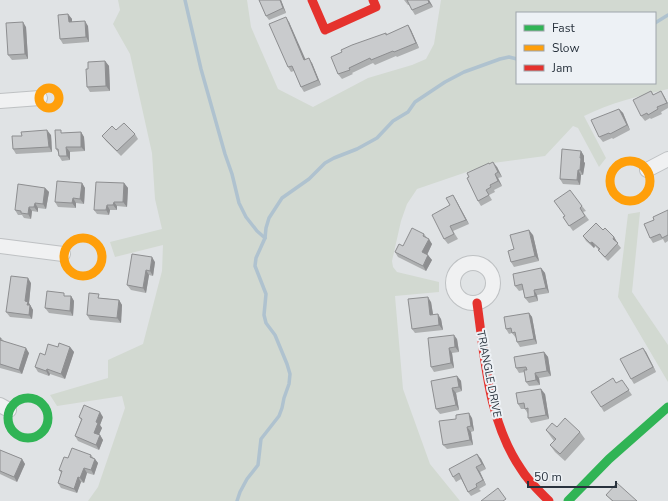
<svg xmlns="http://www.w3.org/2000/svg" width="668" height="501" font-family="'Nunito Sans',sans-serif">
<rect width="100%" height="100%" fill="#e0e3e5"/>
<g fill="#d2d9d1" fill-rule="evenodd">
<path d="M118,0h129l4,27 27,62 35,18 55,-29 44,-13 14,-6 8,-15 7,-44h227v89c-29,7 -58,14 -84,27l22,42 -7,9 -21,-39 -5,-2 -28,30 -52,7 -76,26 -10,15 -6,17 -9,40 1,6 4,5 42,10v10l-44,4 8,93 27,75 30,37h-372l10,-14 27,-79 -3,-12 -65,10 -7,-11 58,-17v-18l35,-16 19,-73 1,-26 -48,12 -5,-15 52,-13 -7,-30 -3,-46 -22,-99 -17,-30 7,-14zM517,13h138v70h-138z"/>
<path d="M640,212l-8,80 36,53v37l-50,-85 10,-83z"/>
</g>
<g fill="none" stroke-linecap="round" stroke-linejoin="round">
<g stroke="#afc2cf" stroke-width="3.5">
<path d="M185,0l16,69 24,85 7,20 7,29 7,14 11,14 8,7"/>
<path d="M655,23l13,-8"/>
<path d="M237,501l3,-9 7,-13 11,-14 3,-26 18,-23 3,-8 2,-10 5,-14 1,-10 -3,-10 -12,-29 -9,-12 -2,-8 2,-21 -11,-28 1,-8 9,-20 1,-10 3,-10 13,-20 27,-19 16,-16 9,-5 23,-9 20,-11 16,-17 15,-9 7,-10 30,-20 19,-10 36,-13 9,-2 8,2"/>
</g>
<g stroke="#bec1c3" stroke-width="16">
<g id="street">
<path d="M0,101l40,-3"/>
<path d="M647,170l21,-11"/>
<path d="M0,246l63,8"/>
<circle cx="473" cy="283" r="20"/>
<path d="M0,405l9,5"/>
</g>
</g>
<use href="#street" stroke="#f0f1f2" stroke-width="14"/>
<g stroke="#30b455" stroke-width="9">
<circle cx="28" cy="418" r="20"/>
<path d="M568,501l41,-42 59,-52"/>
</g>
<g stroke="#ff9f0a" stroke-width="9">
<circle cx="49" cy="98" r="10"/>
<circle cx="630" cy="181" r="20"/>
<circle cx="83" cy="257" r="19"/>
</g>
<g stroke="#e5322d" stroke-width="9">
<path d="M312,0l13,30 51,-23 -3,-7"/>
<path d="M477,303c8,56 11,118 44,166 7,12 18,22 28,32"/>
</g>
</g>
<g fill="#adafb0">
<path d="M259,0h22l5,13 -17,7 -3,-4z"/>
<path d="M404,0h25l4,7 -18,8 -6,-10h-1z"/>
<path d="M68,14l4,5v3l16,4 1,16 -26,2 -3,-5z"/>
<path d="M289,22l16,38 7,3 9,22 -17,7 -3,-5 -7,-16 -3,1 -3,-5z"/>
<path d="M408,25l3,5 8,18 -22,9 -1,-1 -21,9 -2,-2 -21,10 1,1 -11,5 -4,-5 4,-22 44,-19 1,2z"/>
<path d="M26,27l2,32 -16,1 -4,-5z"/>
<path d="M105,61l4,5 1,25 -20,1 -3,-5z"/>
<path d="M651,91l3,4 7,-4 3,5 4,7v5l-7,4 1,2 -11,5 -1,-1 -5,3 -4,-5z"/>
<path d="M619,109l4,4 7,17 -17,9 -1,-1 -9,4 -4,-5z"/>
<path d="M116,130l19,4 3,5 -17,17 -15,-15 -4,-5z"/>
<path d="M81,132l3,5 1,14 -15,1v8l-8,1 -3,-5 -1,-4 -2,-3 7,-16z"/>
<path d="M51,135l1,17 -36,2 -3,-5 9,-13z"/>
<path d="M581,151l3,5v6l1,1 -2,12h-2l-1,10 -17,-1 -3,-5z"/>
<path d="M489,164l8,3 5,10 -4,1 4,8 -8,4 1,2 -6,3 3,5 -11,6 -3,-5z"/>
<path d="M82,183l3,5 -1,16 -8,-1v5l-18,-1 -3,-5z"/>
<path d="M124,183l4,5 -1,19 -10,-1v4h-7l-1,5 -12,-1 -3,-4z"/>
<path d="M45,188l4,4 -3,17 -8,-1v4l-6,-1 -1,8 -7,-1 -2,-3h-4l-3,-5z"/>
<path d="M453,195l3,5 13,24 -16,7 5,8 -10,5 -4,-5 6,-34z"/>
<path d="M582,206l4,5 -3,1 6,8 -16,11 -10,-14z"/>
<path d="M668,210v31l-3,2 -2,-4 -10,4 -3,-5 4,-18z"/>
<path d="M603,230l11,7 3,5v1l4,5 -13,13 -6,-6 -4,-5h1l-4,-4 -1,2 -8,-7 -3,-5z"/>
<path d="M424,234l8,10 -5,11 5,5 -6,11 -28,-14 -3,-5 8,-6z"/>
<path d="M533,235l6,26 -25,6 -3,-5 3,-13z"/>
<path d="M155,262l-2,14 -4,-1 -3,18 -15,-3 -4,-5z"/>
<path d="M541,268l4,5 4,20 -12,2 1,6 -9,2 -4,-5 -2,-8 -4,1 -4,-5z"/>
<path d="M31,283l-2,20 4,7 -1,9 -22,-2 -4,-5z"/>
<path d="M67,296h4l3,5 -1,15 -24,-3 -4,-5z"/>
<path d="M101,298l18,2 3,5 -1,18 -31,-3 -3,-5z"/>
<path d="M431,302l2,13 8,4 2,11 -28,3 -3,-4z"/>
<path d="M529,313l3,4 5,27 -17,3 -3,-5 -1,-4 -4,-5 -3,1 -3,-5z"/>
<path d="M0,338h1l3,3 25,12 -7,21 -22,-6z"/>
<path d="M457,339l2,13 -7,1 2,15 -20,4 -3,-5z"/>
<path d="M58,347h12l4,5 -9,27 -15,-5 -1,2 -11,-4 -3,-5z"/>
<path d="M544,352l4,5 3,19 -12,2 1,7 -11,1 -3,-4 -1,-10 -6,1 -3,-5z"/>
<path d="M646,352l10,20 -22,12 -3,-5z"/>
<path d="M457,376l4,5 1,10 -6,2 3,17 -19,4 -4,-5z"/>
<path d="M617,383l8,2 7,10 -28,17 -3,-5z"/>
<path d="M545,394l4,25 -18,4 -3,-5v-4l-3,-5h-4l-3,-5z"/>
<path d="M79,417h24l-3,8 2,3 -3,6 1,1 3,5 -4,10 -21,-9 -3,-5 6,-16z"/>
<path d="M472,418l2,13 -3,1 2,13 -26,4 -4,-4z"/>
<path d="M557,427l23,5 5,7 -20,22 -10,-9 -5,-7 4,-4 -3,-4 -5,-7z"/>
<path d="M0,450l22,9 3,5 -8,18 -17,-8z"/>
<path d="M477,454l4,5 5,10 -6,3 6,13 -7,4 2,2 -10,5 -3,-4 -7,-13 -5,3 -3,-5z"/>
<path d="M91,455l7,8 -4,12 -7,-2 -3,10 -3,-1 -4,11 -16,-5 -3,-5 3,-10 -2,-3 9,-12z"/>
<path d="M606,495l31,6h-25z"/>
</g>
<g fill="#8d8e90">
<path d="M280,0h1l5,13 -3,-5z"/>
<path d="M428,0h1l4,7 -4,-4z"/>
<path d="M68,14l4,5v8l-3,-5z"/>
<path d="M286,17l3,5 19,43 -4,-5z"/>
<path d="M85,21l3,5 1,16 -3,-5z"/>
<path d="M23,22l3,5 2,32 -3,-5z"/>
<path d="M408,25l3,5 8,18 -3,-5z"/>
<path d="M309,58l3,5 9,22 -3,-5z"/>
<path d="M105,61l4,5 1,25 -4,-5z"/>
<path d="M661,91l3,5 4,8 -1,-1z"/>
<path d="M619,109l4,4 7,17 -3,-5z"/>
<path d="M47,130l4,5 1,17 -3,-5z"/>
<path d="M81,132l3,5 1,14 -4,-4z"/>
<path d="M66,147l4,5v8l-3,-4z"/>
<path d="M581,151l3,5v6l1,1 -2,12 -3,-5z"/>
<path d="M493,162l4,5 5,10 -4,-5z"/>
<path d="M578,170l3,5 -1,10 -3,-5z"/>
<path d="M495,174l3,4 4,8 -4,-5z"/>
<path d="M82,183l3,5 -1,16 -4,-5z"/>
<path d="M124,183l4,5 -1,19 -4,-5z"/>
<path d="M45,188l4,4 -3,17 -3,-5z"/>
<path d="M453,195l3,5 13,24 -3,-4z"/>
<path d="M73,198l3,5v5l-4,-5z"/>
<path d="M114,202l3,4v4l-4,-5z"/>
<path d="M35,203l3,5v4l-4,-5z"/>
<path d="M107,205l3,5 -1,5 -3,-5z"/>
<path d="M29,207l3,4 -1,8 -3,-5z"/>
<path d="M529,230l4,5 6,26 -4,-5z"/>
<path d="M614,237l3,5 -1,2 -3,-5z"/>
<path d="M429,239l3,5 -6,13 -4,-5z"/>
<path d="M592,242l3,4 -1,2 -4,-5z"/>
<path d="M428,255l4,5 -6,11 -3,-5z"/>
<path d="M152,257l3,5 -2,14 -3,-5z"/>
<path d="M541,268l4,5 4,20 -3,-5z"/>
<path d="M146,270l3,5 -3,18 -3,-5z"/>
<path d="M28,278l3,5 -2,20 4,7 -1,9 -3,-4 -4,-14z"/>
<path d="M534,290l3,5 1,6 -3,-5z"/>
<path d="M71,296l3,5 -1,15 -3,-5z"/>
<path d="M428,297l3,5 3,18 -4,-5z"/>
<path d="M119,300l3,5 -1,18 -4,-5z"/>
<path d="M529,313l3,4 5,27 -3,-5z"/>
<path d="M438,314l3,5 2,11 -4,-5z"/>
<path d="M454,335l3,4 2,13 -4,-5z"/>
<path d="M70,347l4,5 -9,27 -4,-5z"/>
<path d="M26,348l3,5 -7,21 -3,-4z"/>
<path d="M449,348l3,5 2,15 -3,-5z"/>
<path d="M643,348l3,4 10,20 -3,-5z"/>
<path d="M544,352l4,5 3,19 -4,-5z"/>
<path d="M47,369l3,5 -1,2 -3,-5z"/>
<path d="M535,373l4,5 1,7 -4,-5z"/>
<path d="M457,376l4,5 1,10 -3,-4z"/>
<path d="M452,388l4,5 3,17 -3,-5z"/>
<path d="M541,389l4,5 4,25 -3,-4z"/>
<path d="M100,412l3,5 -3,8 2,3 -4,9 -4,-4 2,-11z"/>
<path d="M469,413l3,5 2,13 -3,-5z"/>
<path d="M467,427l4,5 2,13 -3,-5z"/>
<path d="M100,435l3,5 -4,10 -3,-5z"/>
<path d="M477,454l4,5 5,10 -4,-5z"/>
<path d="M22,459l3,5 -8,18 -3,-5z"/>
<path d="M95,459l3,4 -4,12 -3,-5z"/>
<path d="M476,467l4,5 6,13 -3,-5z"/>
<path d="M84,468l3,5 -3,10 -4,-5z"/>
<path d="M78,477l3,5 -4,11 -3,-4z"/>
</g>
<g fill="#c9cbcd" stroke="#8d8e90">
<path d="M259,0h21l3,8 -17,8z"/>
<path d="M407,0h21l1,3 -17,7z"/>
<path d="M68,14l1,8 16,-1 1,16 -26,2 -2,-24z"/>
<path d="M286,17l18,43 5,-2 9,22 -17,7 -9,-21 -4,1 -19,-43z"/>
<path d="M23,22l2,32 -17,1 -2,-32z"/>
<path d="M408,25l8,18 -22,9 -1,-1 -22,9 -1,-2 -21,10 1,2 -12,4 -7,-17 11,-5 -1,-2 11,-5 34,-12v2z"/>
<path d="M105,61l1,25 -19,1 -1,-18h2v-7z"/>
<path d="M651,91l2,4 8,-4 6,12 -10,4 1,2 -10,6 -1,-2 -6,3 -8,-16z"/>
<path d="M619,109l8,16 -17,9 -1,-1 -10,4 -8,-17z"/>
<path d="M124,123l11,11 -18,17 -15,-15 10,-10 4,4z"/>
<path d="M47,130l2,17 -36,2 -1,-13h10l-1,-4z"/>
<path d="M55,130h6v3l20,-1v15h-15l1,9h-8l-1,-7h-2z"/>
<path d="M562,149l19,2 -1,7h1l-1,12h-2l-1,10 -17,-1z"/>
<path d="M493,162l5,10 -3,2 3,7 -8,4 1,2 -5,3 3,5 -11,6 -11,-23 2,-1 -2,-4 22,-10v1z"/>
<path d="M57,181l25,2 -2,16 -7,-1 -1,5 -17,-1z"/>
<path d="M96,182l28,1 -1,19h-9l-1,3h-6l-1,5h-12z"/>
<path d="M18,184l27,4 -2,16 -8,-1 -1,4h-5l-1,7 -7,-1v-2l-6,-1z"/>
<path d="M570,190l12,16 -2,2 5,8 -16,10 -6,-9 2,-1 -11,-15z"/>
<path d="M453,195l13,25 -16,6 4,8 -10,5 -12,-24 18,-10 -4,-7z"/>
<path d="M668,210v25l-6,3 -2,-4 -10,4 -6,-14 10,-4 -1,-3z"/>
<path d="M596,223l7,7 2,-2 9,9 -1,2 5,4 -13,14 -7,-7 2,-1 -8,-7 -2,1 -7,-7z"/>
<path d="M412,228l12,6 -1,2 6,3 -7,13 6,3 -5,11 -28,-14 4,-8 4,2z"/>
<path d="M529,230l6,26 -24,6 -3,-11 6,-2 -4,-14z"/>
<path d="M132,254l20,3 -2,14 -4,-1 -3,18 -16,-3z"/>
<path d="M541,268l5,20 -12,2 1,6 -10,2 -3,-14 -7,2 -2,-12z"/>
<path d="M11,276l17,2 -3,23 3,1 -1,3h3l-1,10 -23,-3z"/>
<path d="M47,291l17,2v3h7l-1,15 -25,-3z"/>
<path d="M89,293l10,1 -1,4 21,2 -2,18 -30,-3z"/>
<path d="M428,297l2,18 8,-1 1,11 -27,4 -4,-30z"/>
<path d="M529,313l5,26 -17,3 -2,-10 -3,1 -1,-5 -5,1 -2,-12z"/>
<path d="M454,335l1,12 -6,1 2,15 -20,4 -3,-29z"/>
<path d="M0,338h1l-1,2 26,8 -7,22 -19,-6z"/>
<path d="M59,343l11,4 -9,27 -14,-5 -1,2 -11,-4 5,-14 5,2 3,-11 10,3z"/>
<path d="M643,348l10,19 -22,12 -11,-20z"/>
<path d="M544,352l3,19 -12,2 1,7 -10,2 -2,-12h3l-1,-3 -10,1 -2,-11z"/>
<path d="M457,376l2,11 -7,1 4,17 -20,4 -5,-28z"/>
<path d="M613,378l3,5 6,-3 7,10 -28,17 -10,-15z"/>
<path d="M541,389l5,26 -18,3v-10l-3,1 -1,-6 -6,1 -2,-11z"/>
<path d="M84,405l16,7 -4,10 2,1 -4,10 6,2 -4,10 -21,-9 7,-17 -3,-2z"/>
<path d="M469,413l2,13 -4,1 3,13 -27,5 -4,-24 17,-2v-4z"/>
<path d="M565,418l15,14 -20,22 -10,-9 6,-6 -10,-9 6,-7 5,4z"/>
<path d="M72,448l19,7 -1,2 5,2 -4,11 -7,-2 -4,10 -2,-1 -4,12 -16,-6 4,-12 -3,-1 5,-13 4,1z"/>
<path d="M0,450l22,9 -8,18 -14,-6z"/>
<path d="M477,454l5,10 -6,3 7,13 -7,4 1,3 -9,5 -9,-19 -6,4 -4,-8z"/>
<path d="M617,483l20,18h-24l-7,-6z"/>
<path d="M498,488l8,11 -3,2h-22z"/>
</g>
<g text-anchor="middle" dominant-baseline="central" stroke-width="4" stroke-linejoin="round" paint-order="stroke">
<g font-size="11" fill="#28323d" stroke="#edf1f5">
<text transform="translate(489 374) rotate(79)">TRIANGLE DRIVE</text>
</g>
</g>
<rect x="516" y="12" width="140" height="72" fill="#edf1f5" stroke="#9ea5ab"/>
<rect x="524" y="25" width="20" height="6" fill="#30b455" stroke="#9ea5ab"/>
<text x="552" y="32" font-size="12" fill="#28323d">Fast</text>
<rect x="524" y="45" width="20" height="6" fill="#ff9f0a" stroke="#9ea5ab"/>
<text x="552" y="52" font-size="12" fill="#28323d">Slow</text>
<rect x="524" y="65" width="20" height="6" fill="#e5322d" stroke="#9ea5ab"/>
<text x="552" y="72" font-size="12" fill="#28323d">Jam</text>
<path d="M528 481v6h88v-6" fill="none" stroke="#28323d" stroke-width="2"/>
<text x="534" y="481" font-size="12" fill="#28323d" stroke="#edf1f5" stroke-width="3" paint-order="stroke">50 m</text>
</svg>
